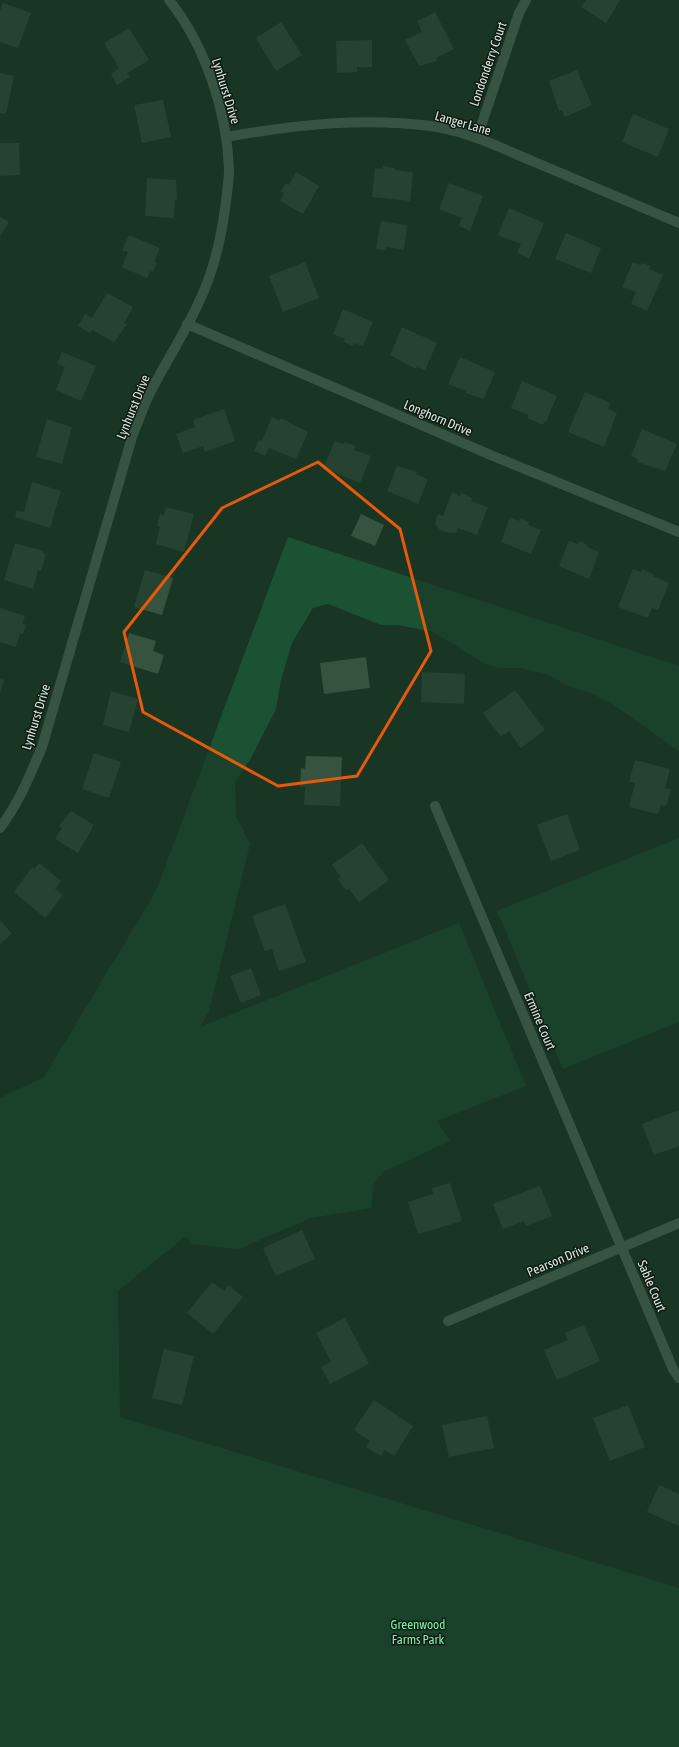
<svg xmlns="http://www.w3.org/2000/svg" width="679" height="1747" font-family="'Asap Condensed',sans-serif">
<rect width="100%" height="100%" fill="#193524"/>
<g fill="#1b5233">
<path d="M288,537l391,129v85l-67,-47 -21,-11 -23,-7 -21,-12 -27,-6h-21l-15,-5 -51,-31 -35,-7h-17l-53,-21 -15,4 -21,35 -11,37 -5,29 -25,49 -16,24 1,34 14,28 -41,167 -9,16 259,-104 67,163 -89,35 13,20 -67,31 -9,12 -3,24 -60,10 -72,31 -48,-5 -5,-8 -68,55 2,126 559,171v159h-679v-649l44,-21 112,-186z"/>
<path d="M679,838v184l-116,47 -66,-158z"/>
</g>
<g fill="#365340">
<path d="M586,0h34l-14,23 -25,-16z"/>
<path d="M3,3l28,10 -13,35 -18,-6v-31z"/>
<path d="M435,12l19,37 -18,9 1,3 -18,5 -14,-26 17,-8 -5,-11z"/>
<path d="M281,22l21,33 -26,16 -20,-33z"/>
<path d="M129,28l20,32 -22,13 3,4 -13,8 -6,-11 8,-6 -15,-25z"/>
<path d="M372,40v27h-15v5l-20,1 -1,-32z"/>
<path d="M577,70l15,35 -27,12 -3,-7 -3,1 -10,-30z"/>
<path d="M0,73l14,3 -8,38 -6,-1z"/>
<path d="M163,100l8,37 -29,6 -8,-38z"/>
<path d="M633,114l36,15 -11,28 -36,-15z"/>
<path d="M0,143h19l1,32 -20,1z"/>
<path d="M383,166l12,2v2l18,2 -3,29 -38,-4 3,-29 8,1z"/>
<path d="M296,172l23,14 -16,28 -23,-13 4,-8 -3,-1 5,-9 3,2z"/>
<path d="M147,178l29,2 1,20h-2l-1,18 -29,-2z"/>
<path d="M449,183l34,13 -13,35 -11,-5 3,-8 -23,-9z"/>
<path d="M509,208l35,15 -15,36 -12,-6 4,-9 -23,-9z"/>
<path d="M0,217l9,5 -9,15z"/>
<path d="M381,221l26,4 -3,25 -18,-3 -1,3 -9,-1z"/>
<path d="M566,233l35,15 -10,25 -36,-14z"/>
<path d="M129,235l31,13 -6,14 3,1 -4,9 -3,-1 -3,7 -25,-11 6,-15 -6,-2z"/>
<path d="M305,262l14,36 -36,14 -14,-36z"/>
<path d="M633,262l7,3 2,-2 9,3 -2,3 14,6 -16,36 -16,-7 5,-12 -14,-5z"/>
<path d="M107,293l26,14 -9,16 3,1 -13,18 -22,-12 -2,3 -12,-7 7,-12 7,4z"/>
<path d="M343,309l30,13 -10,24 -9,-3 -1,3 -9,-4 1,-3 -12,-5z"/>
<path d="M402,327l35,16 -12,27 -8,-3 -1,2 -26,-14z"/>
<path d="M62,352l34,14 -15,35 -25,-11 9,-23 -8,-3z"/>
<path d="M460,357l35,15 -11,27 -19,-6 1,-2 -18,-7z"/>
<path d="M522,381l35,15 -11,26h-2l-1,3 -16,-7 2,-3 -18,-7z"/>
<path d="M585,392l25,11 -2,6 9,4 -13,34 -36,-15z"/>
<path d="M224,409l11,32 -30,11 -2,-6 -20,7 -7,-19 19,-7 -2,-7z"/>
<path d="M272,417l7,4 2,-3 27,14 -12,27 -27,-11 -4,8 -11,-5 5,-11 3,1z"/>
<path d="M47,419l25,8 -10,37 -26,-7z"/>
<path d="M642,429l35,15 -12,27 -28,-9 1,-3 -7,-3z"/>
<path d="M335,441l8,3 1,-2 12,4 -2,4 17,6 -11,27 -37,-15z"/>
<path d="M397,466l20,6 -1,2 12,5 -10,25 -31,-13z"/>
<path d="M32,482l29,9 -11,37 -35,-11 2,-6 7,1z"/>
<path d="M452,492l8,4 1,-3 11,5 -1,3 17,6 -11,28 -19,-7 -2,5h-7l-9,-3 -5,-6 3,-10 5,2z"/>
<path d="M166,507l28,7 -10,38 -28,-8 4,-17 -3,-1 3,-12 4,1z"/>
<path d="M361,514l23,11 -9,21 -24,-10z"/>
<path d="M510,517l9,4 2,-3 8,4 -1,3 13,5 -10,24 -30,-12z"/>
<path d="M569,541l9,3 1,-3 9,4 -1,2 12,5 -10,27 -30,-13z"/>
<path d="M15,543l28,8v2l3,1 -5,17 -3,-1 -5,19 -29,-9z"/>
<path d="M633,569l8,3 1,-3 11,5v2l16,7 -11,27 -6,-2 -4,10 -30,-11z"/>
<path d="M145,570l28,8 -11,37 -28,-8z"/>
<path d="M0,608l25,8 -3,8 4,1 -3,9 -3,-1 -4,14 -16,-5z"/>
<path d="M129,633l27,8 -3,10 11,4 -6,19 -38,-12z"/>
<path d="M366,657l4,31 -46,6 -4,-31z"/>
<path d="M422,672l43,2 -1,30 -43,-2z"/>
<path d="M0,679l4,1 -4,13z"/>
<path d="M515,690l30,40 -24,18 -12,-17 -8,6 -18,-24z"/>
<path d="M111,691l27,8 -9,33 -26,-7z"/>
<path d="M94,753l27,9 -12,36 -27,-9z"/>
<path d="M306,756l36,1 -2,49 -36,-1 1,-18h-5l1,-19 4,1z"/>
<path d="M635,760l35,9 -5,19 6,1 -5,17 -5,-1 -3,9 -29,-7 6,-24 -6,-1z"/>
<path d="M71,811l23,14 -16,28 -23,-14 7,-11 -3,-2z"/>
<path d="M567,814l13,36 -29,11 -14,-36z"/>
<path d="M362,843l27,37 -30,22 -10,-13 -3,2 -8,-12 3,-2 -9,-12z"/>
<path d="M39,863l22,18 -6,8 8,6 -18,23 -31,-26 18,-25 2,2z"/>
<path d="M285,904l21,58 -27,9 -7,-22 -7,2 -13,-35z"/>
<path d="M0,920l12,14 -12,10z"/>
<path d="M251,968l10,27 -20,8 -11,-27z"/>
<path d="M679,1110v36l-25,9 -12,-31z"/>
<path d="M450,1183l12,38 -44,13 -10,-32 25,-8 -1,-6z"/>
<path d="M540,1186l12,30 -26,10 -2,-5 -21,8 -10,-25z"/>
<path d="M302,1230l13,29 -39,17 -13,-28z"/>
<path d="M212,1282l12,9 4,-6 15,12 -30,37 -26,-21z"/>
<path d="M345,1318l24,46 -39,20 -9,-17 10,-5 -15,-29z"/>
<path d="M584,1325l16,36 -43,19 -13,-30 24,-10 -3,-7z"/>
<path d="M164,1349l30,7 -12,49 -30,-7z"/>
<path d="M374,1400l39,26 -19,30 -9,-6 -4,6 -15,-9 4,-6 -16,-11z"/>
<path d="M628,1405l17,42 -35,14 -17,-43z"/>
<path d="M487,1416l7,32 -45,9 -7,-32z"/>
<path d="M659,1485l20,9v32l-32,-14z"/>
</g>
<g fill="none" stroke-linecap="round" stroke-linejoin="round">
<g stroke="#5c7b66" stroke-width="10">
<path d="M226,137c68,-12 136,-20 205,-11 37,5 72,23 106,37 47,20 95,40 142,60"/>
<path d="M477,138l42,-125 7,-13"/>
<path d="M187,324l306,132 186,76"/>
<path d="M435,806l238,563 6,9"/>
<path d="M0,828c19,-25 30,-53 42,-81l91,-313c6,-13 10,-27 16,-39 15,-31 35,-60 49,-91 17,-34 25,-74 29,-111 1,-8 2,-16 2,-24 -2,-58 -24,-124 -60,-169"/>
<path d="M448,1321l231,-98"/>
</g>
</g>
<path d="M0 0H679V1747H0ZM318,462l82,67 31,122 -74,125 -79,10 -135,-74 -19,-80 98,-124z" fill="#193524" fill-opacity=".55" fill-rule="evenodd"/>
<path fill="none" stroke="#e8590c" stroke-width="3" stroke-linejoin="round" d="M318,462l82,67 31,122 -74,125 -79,10 -135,-74 -19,-80 98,-124z"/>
<g text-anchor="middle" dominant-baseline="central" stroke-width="3" stroke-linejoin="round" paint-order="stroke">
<g font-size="13" fill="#daeade" stroke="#0e1a12">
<text transform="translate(488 64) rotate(-71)">Londonderry Court</text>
<text transform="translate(226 91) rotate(73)">Lynhurst Drive</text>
<text transform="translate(463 123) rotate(16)">Langer Lane</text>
<text transform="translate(133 407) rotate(-68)">Lynhurst Drive</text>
<text transform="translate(438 418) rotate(23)">Longhorn Drive</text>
<text transform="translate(36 717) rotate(-73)">Lynhurst Drive</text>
<text transform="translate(540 1021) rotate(67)">Ermine Court</text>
<text transform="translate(558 1260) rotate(-23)">Pearson Drive</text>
<text transform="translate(652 1286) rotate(67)">Sable Court</text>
</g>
<g font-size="13" fill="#81eeaa" stroke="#0e1a12">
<text x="418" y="1624">Greenwood<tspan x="418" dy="15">Farms Park</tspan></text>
</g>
</g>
</svg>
